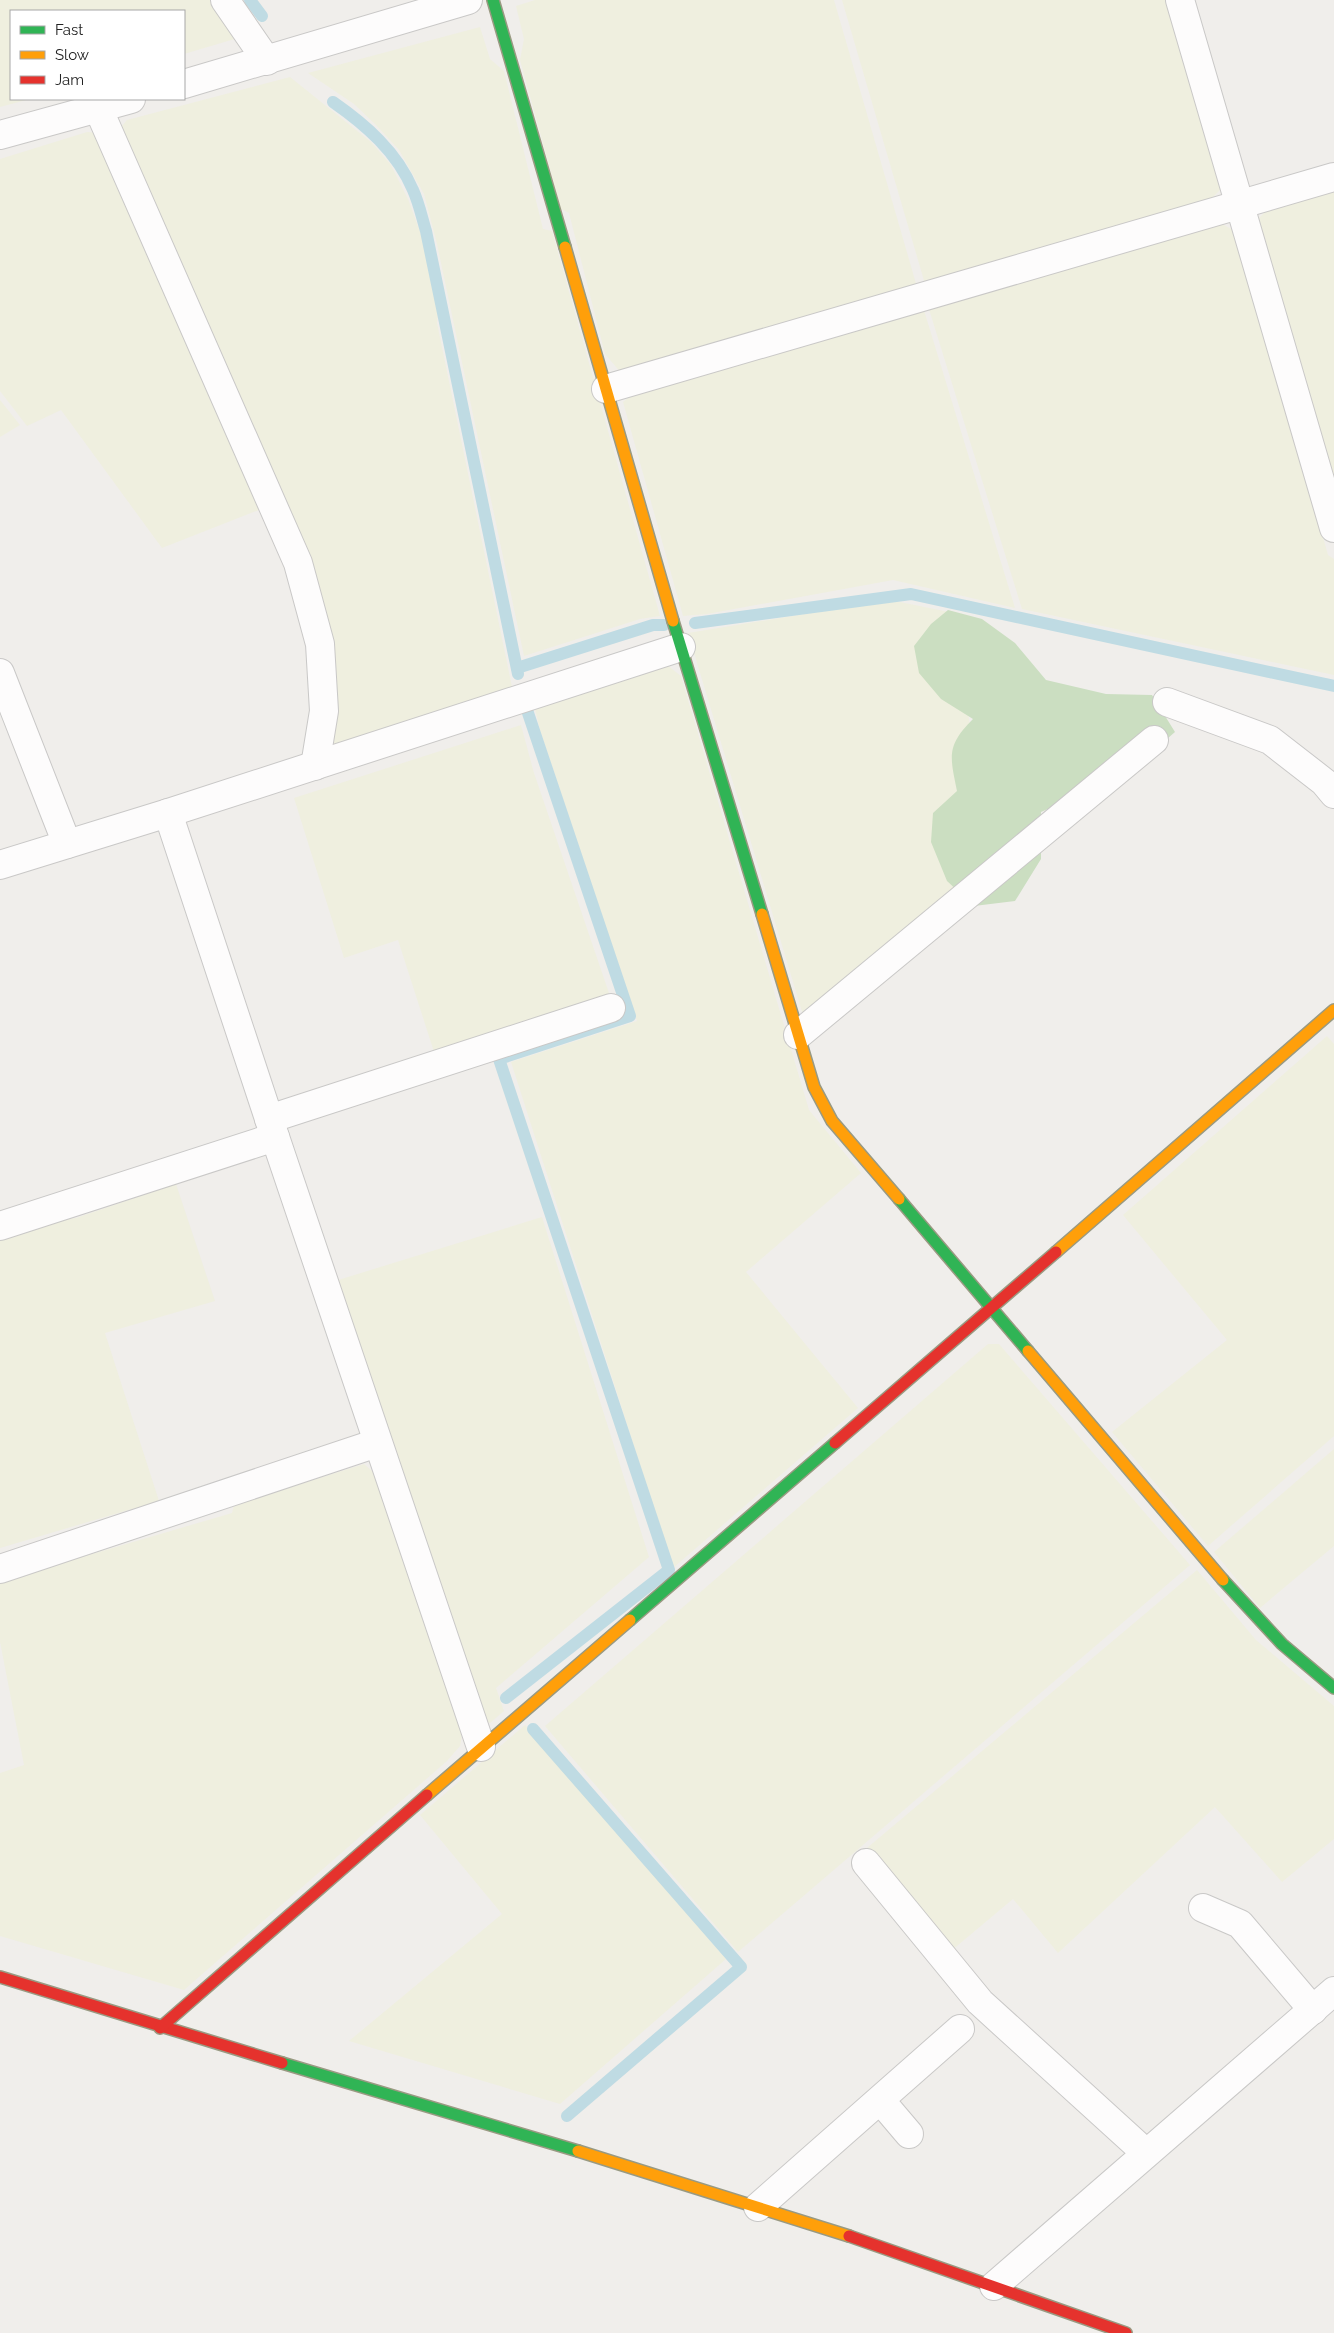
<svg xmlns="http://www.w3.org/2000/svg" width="1334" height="2333" font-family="Raleway,sans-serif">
<rect width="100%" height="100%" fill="#f0eeeb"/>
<g fill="#efefdf">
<path d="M0,0h213l25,38 -54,16v-43h-173v88h19l-30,8z"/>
<path d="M535,0h299l83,287 -295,87 -17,-20 -36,-141 -8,-4 -41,-149 4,-21 -8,-33z"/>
<path d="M842,0h324l55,189 -15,15 -281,80z"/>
<path d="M480,27l10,32 14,12 39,158 9,2 108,385 -20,3 -116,37 -87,-412 -13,-50 -25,-44 -23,-25 -22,-21 -46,-31z"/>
<path d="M290,77l81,65 20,23 17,34 15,41 15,74 -1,9 75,364 -189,66v-99l-207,-521 11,-13z"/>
<path d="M87,132l13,1 169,373 -107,42 -101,-138 -34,16 -27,-35v-232z"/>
<path d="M1334,192v304l-76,-277 11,-11z"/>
<path d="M1218,222l19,10 91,323 6,4v116l-312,-66 -94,-303z"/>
<path d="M923,307l92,301 -122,-28 -186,34 -24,2 -60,-214 16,-13z"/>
<path d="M0,400l20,25 -20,12z"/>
<path d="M890,600l64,13 36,255 -184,157 -118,-392z"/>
<path d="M667,665l14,11 128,434 52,63 -115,99 112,136 -185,160 -162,-506 126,-41 -97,-291 -5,-21z"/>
<path d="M521,725l13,48 77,226 -175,59 -38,-118 -54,18 -50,-160z"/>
<path d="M1327,1036l7,8v392l-126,110 -96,-114 115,-92 -104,-125z"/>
<path d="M176,1184l39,117 -110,32 54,168 -159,47v-311l57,-17 19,-2z"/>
<path d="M542,1217l107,340 -153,131 8,23 -14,12 -11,-4 -144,-438z"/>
<path d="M988,1344h11l191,221 -452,387 -193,-226z"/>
<path d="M1334,1449v97l-74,62 -46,-56z"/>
<path d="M364,1464l15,13 85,247 -4,22 -13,15 -263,229 -184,-54v-163l24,-8 -24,-123v-61l232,-68 2,-8z"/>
<path d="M1197,1570l59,70 78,66v133l-52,43 -67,-75 -157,146 -45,-54 -62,52 -84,-103z"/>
<path d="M525,1725l201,234 -166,145 -211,-63 153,-127 -82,-99z"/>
</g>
<path fill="#cbdec1" d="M948,610l34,9 33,24 31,37 60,14 46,1 23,37 -37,32 -37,2 -19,28 -41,18v47l-26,42 -41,5 -27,-25 -16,-39 2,-29 24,-22c-7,-35 -11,-45 16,-72l-32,-20 -22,-26 -5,-27 17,-22z"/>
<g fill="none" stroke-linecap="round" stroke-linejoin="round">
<g stroke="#bfdbe3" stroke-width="12">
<path d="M250,0l12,16"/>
<path d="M333,102c33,23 64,50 80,88 6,13 9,28 13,41l92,443"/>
<path d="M695,623l216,-29 423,92"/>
<path d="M517,668l136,-43h11"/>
<path d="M506,1698l163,-128 -170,-511 131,-43 -103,-306"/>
<path d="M533,1729l208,238 -174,149"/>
</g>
<g stroke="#c9c8c7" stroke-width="30">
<g id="street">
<path d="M225,0l42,61"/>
<path d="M1180,0l154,528"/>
<path d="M184,84l284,-84"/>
<path d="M98,108l200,455 22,81 4,67 -9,55"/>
<path d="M0,135l131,-36"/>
<path d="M606,389l728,-212"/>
<path d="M0,673l67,171"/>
<path d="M1167,702l103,38 54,42 10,12"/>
<path d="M168,813l107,324 206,610"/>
<path d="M0,865l168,-52 513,-166"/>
<path d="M798,1035l356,-295"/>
<path d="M269,1119l342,-111"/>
<path d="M0,1226l275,-89"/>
<path d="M0,1569l377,-126"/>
<path d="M866,1863l114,139 166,151"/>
<path d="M1203,1908l37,16 73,86"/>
<path d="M881,2101l28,33"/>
<path d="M758,2207l202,-178"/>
<path d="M994,2286l340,-295"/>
</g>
</g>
<g stroke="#999a82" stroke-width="14">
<g id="fast">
<path d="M493,0l72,247"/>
<path d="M673,621l89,293"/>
<path d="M899,1199l129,152"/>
<path d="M1223,1580l59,64 52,44"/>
<path d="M630,1620l205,-177"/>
<path d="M282,2063l296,88"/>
</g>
</g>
<g stroke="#999a82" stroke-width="14">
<g id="slow">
<path d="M565,247l108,374"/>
<path d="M762,914l52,173 18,34 67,78"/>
<path d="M1056,1252l278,-242"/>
<path d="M1028,1351l195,229"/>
<path d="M427,1795l203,-175"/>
<path d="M578,2151l271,85"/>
</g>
</g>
<g stroke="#999a82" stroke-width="14">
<g id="jam">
<path d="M835,1443l221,-191"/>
<path d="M0,1977l282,86"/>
<path d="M160,2028l267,-233"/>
<path d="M849,2236l277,97"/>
</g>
</g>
<use href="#street" stroke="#fdfcfc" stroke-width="28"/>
<use href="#fast" stroke="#30b455" stroke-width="11"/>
<use href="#slow" stroke="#ff9f0a" stroke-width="11"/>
<use href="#jam" stroke="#e5322d" stroke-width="11"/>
</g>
<rect x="10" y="10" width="175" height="90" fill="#ffffff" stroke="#a7a7a7"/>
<rect x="20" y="26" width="25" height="8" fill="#30b455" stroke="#a7a7a7"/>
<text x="55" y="35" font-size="15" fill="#222222">Fast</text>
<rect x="20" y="51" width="25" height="8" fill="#ff9f0a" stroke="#a7a7a7"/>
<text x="55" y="60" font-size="15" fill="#222222">Slow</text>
<rect x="20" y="76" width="25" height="8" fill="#e5322d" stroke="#a7a7a7"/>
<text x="55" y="85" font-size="15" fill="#222222">Jam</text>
</svg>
